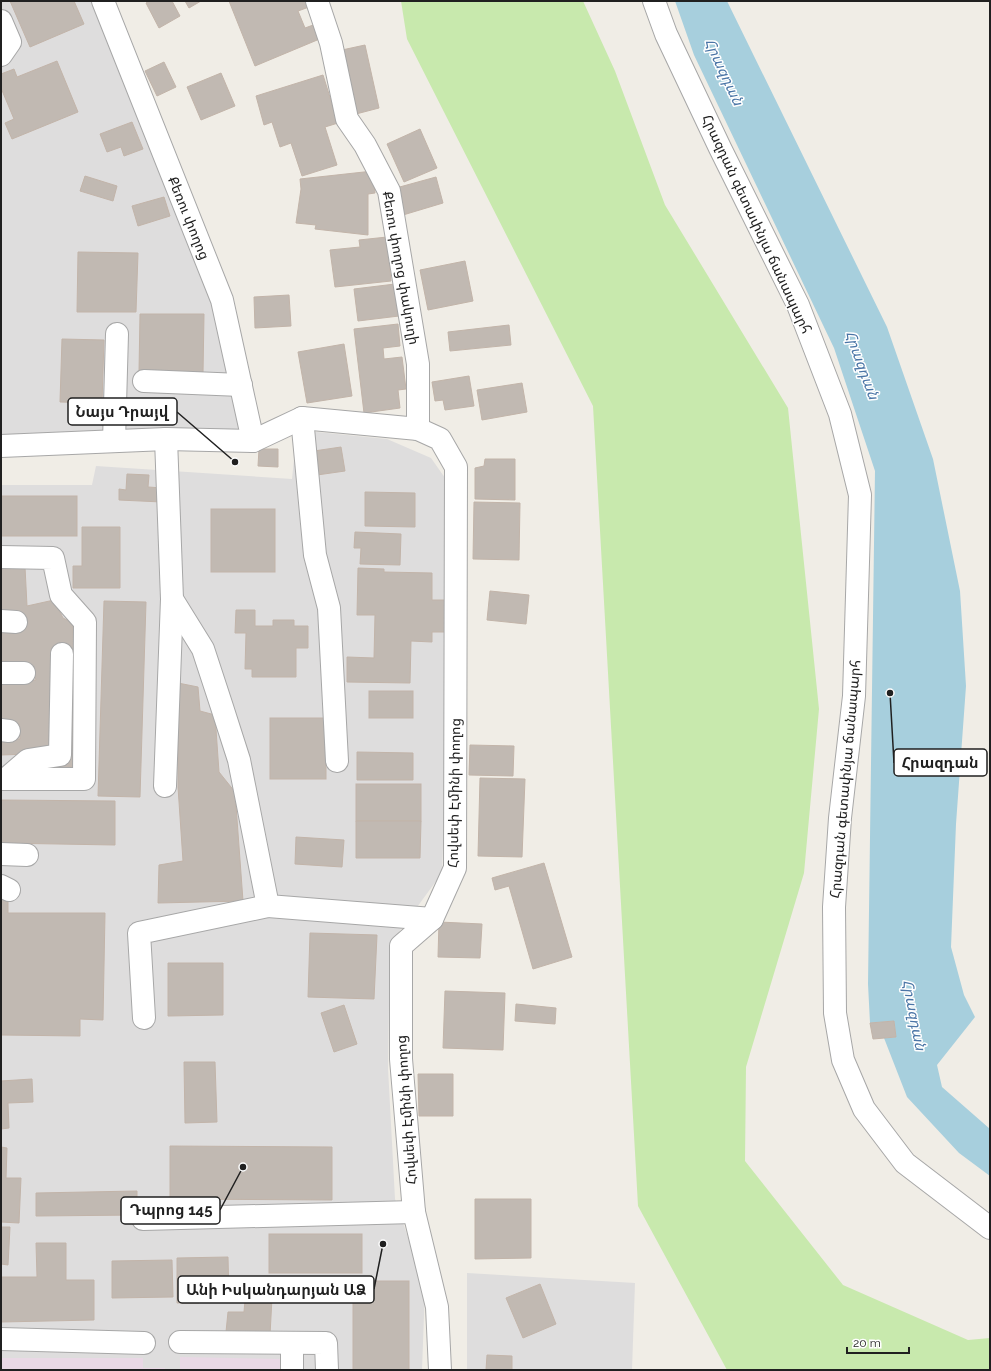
<svg xmlns="http://www.w3.org/2000/svg" width="991" height="1371" font-family="Raleway,'Noto Sans Armenian',sans-serif">
<rect width="100%" height="100%" fill="#f0ede6"/>
<g fill="#dedddd">
<path d="M1,1h102l119,299 31,141 -252,5z"/>
<path d="M297,430l90,9 44,19 19,27 1,153 -9,235 -52,71 -2,124 7,131 30,89 -3,82h-421v-885h91l4,-19 196,13z"/>
<path d="M467,1273l168,10 -3,87h-165z"/>
</g>
<g fill="#e9d8e5">
<path d="M180,1357l101,2v11h-101z"/>
<path d="M1,1358h142v10h22v2h-164z"/>
</g>
<path fill="#c8e9ad" d="M401,1h182l32,70 50,134 123,203 31,301 -15,164 -58,194 -1,94 98,124 125,55 22,-2v32h-263l-89,-164 -45,-800 -186,-367z"/>
<path fill="#a7cfdd" d="M675,1h52l160,326 46,132 27,132 6,95 -10,138 -5,123 13,48 11,22 -38,48 5,22 48,42v47l-31,-23 -52,-56 -23,-59 12,-1 -2,-16 -24,2 -2,-39 7,-513 -41,-123 -140,-293z"/>
<g fill="#c1b9b2" stroke="#c2b4a9">
<path d="M10,1h64l10,23 -54,23z"/>
<path d="M149,1h23l8,15 -21,12 -13,-25z"/>
<path d="M185,1h16l-12,7z"/>
<path d="M229,1h77l3,6 -11,4 7,17 11,-4 6,14 -67,28z"/>
<path d="M365,45l14,63 -23,6 -14,-64z"/>
<path d="M57,61l21,51 -66,27 -7,-16 9,-4 -13,-31v-14l13,-5 3,8z"/>
<path d="M164,62l12,25 -19,9 -12,-25z"/>
<path d="M221,73l14,33 -34,14 -14,-33z"/>
<path d="M323,75l15,48 -13,4 12,38 -35,11 -11,-33 -11,4 -8,-25 -8,3 -8,-29z"/>
<path d="M132,122l11,27 -19,7 -3,-9 -14,5 -7,-18z"/>
<path d="M420,129l17,39 -33,14 -17,-38z"/>
<path d="M373,171l2,22 -7,1v41l-53,-6 1,-4 -20,-2 5,-34 -1,-10z"/>
<path d="M85,176l32,10 -4,15 -33,-10z"/>
<path d="M436,177l7,26 -40,12 -7,-27z"/>
<path d="M164,197l6,19 -32,10 -6,-20z"/>
<path d="M387,237l4,44 -56,6 -5,-37 30,-3 -1,-7z"/>
<path d="M78,252l60,1 -2,59h-59z"/>
<path d="M465,261l8,40 -45,9 -8,-40z"/>
<path d="M395,284l4,32 -41,5 -4,-32z"/>
<path d="M289,295l2,31 -36,2 -1,-31z"/>
<path d="M140,314h64l-1,59 -64,-1z"/>
<path d="M398,324l2,22 -17,2 1,11 18,-2 4,32 -8,1 2,18 -36,5 -10,-84z"/>
<path d="M509,325l2,20 -61,6 -2,-19z"/>
<path d="M62,339l42,1 -2,63 -42,-1z"/>
<path d="M344,344l8,52 -45,7 -9,-51z"/>
<path d="M469,376l5,30 -29,4 -2,-10 -8,1 -3,-19z"/>
<path d="M522,383l5,29 -45,8 -5,-30z"/>
<path d="M341,447l4,24 -28,4 -3,-24z"/>
<path d="M259,449h19v18l-20,-1z"/>
<path d="M485,459h30v41l-40,-1v-31l9,-2z"/>
<path d="M127,474l22,1 -1,12 15,1 -1,14 -43,-2v-11l7,1z"/>
<path d="M365,492l50,1v34l-50,-1z"/>
<rect x="1" y="496" width="76" height="40"/>
<path d="M474,502l46,1 -1,57 -46,-1z"/>
<rect x="211" y="509" width="64" height="63"/>
<path d="M82,527h38v61h-47v-22h9z"/>
<path d="M355,532l46,2 -1,31 -40,-1 1,-16h-7z"/>
<path d="M1,566l24,1 2,39 27,-6 9,18 10,5 3,143 -48,8 1,-20 -28,1v-17l19,1 -1,-15 -18,-3v-40l35,-1 -4,-13 -31,-3z"/>
<path d="M358,568l26,1v3l48,1v27h15v32h-15v10l-21,-1 -1,42 -63,-1v-25l27,1 1,-43h-18z"/>
<path d="M490,591l39,4 -3,29 -39,-4z"/>
<path d="M104,601l42,1 -6,195 -42,-1z"/>
<path d="M236,610h19v16h18v-6h21v6h14v22h-12v29h-44v-8h-7l1,-36h-11z"/>
<path d="M178,683l20,4 2,24 15,4 4,57 16,20 8,109 -85,2 1,-38 24,-4 -5,-74z"/>
<rect x="369" y="691" width="44" height="27"/>
<rect x="270" y="718" width="56" height="61"/>
<path d="M470,745l44,1 -1,30 -44,-1z"/>
<path d="M357,752l56,1v27h-56z"/>
<path d="M480,778l45,1 -3,78 -44,-1z"/>
<rect x="356" y="784" width="65" height="37"/>
<path d="M1,800l114,1v44l-114,-2z"/>
<path d="M356,821h65l-1,37h-64z"/>
<path d="M296,837l48,3 -2,27 -47,-3z"/>
<path d="M544,863l28,94 -39,12 -24,-83 -14,4 -3,-12z"/>
<path d="M1,894l7,8v11h97l-2,107 -23,-1v17l-79,-1z"/>
<path d="M439,922l43,2 -2,34 -42,-1z"/>
<path d="M310,933l67,2 -3,64 -66,-2z"/>
<path d="M168,963h55v52l-55,1z"/>
<path d="M445,991l60,2 -2,57 -60,-2z"/>
<path d="M516,1004l40,4 -1,16 -40,-3z"/>
<path d="M344,1005l13,39 -23,8 -13,-39z"/>
<path d="M894,1021l2,16 -23,2 -3,-16z"/>
<path d="M184,1062h31l2,60 -32,1z"/>
<path d="M418,1074h35v42h-34z"/>
<path d="M32,1079l1,23 -25,1 1,25 -8,1v-48z"/>
<path d="M170,1146l162,1v53l-162,-1z"/>
<path d="M1,1147l6,1 -1,30h15l-2,45 -18,-1z"/>
<path d="M137,1191v24l-101,1v-23z"/>
<path d="M475,1199h56v59l-56,1z"/>
<path d="M1,1227h9l-2,38 -7,-1z"/>
<rect x="269" y="1234" width="93" height="39"/>
<path d="M36,1243h30v37h28v40l-93,2v-45h36z"/>
<path d="M228,1257l1,40h-30v6h-22v-45z"/>
<path d="M172,1260l1,37 -61,1v-37z"/>
<path d="M247,1277l26,2 -3,56 -44,-3 2,-20h16z"/>
<rect x="353" y="1281" width="56" height="89"/>
<path d="M540,1284l16,40 -33,14 -17,-40z"/>
<path d="M487,1355l25,1v14h-26z"/>
</g>
<g fill="none" stroke-linecap="round" stroke-linejoin="round">
<g stroke="#a7a7a7" stroke-width="24">
<g id="minor">
<path d="M103,1l119,299 31,141"/>
<path d="M317,1l14,42 16,76 18,26 24,46 29,173v65"/>
<path d="M654,1l12,33 54,114 78,157 42,109 20,81 -6,201 -14,122 -6,89 1,106 8,47 21,49 41,54 85,65"/>
<path d="M1,21l9,21 -9,13"/>
<path d="M144,381l97,4"/>
<path d="M302,418l13,137 14,53 8,153"/>
<path d="M166,439l6,160 31,50 19,58 17,53 29,146 164,13"/>
<path d="M114,441l3,-107"/>
<path d="M1,446l165,-7 87,2 49,-23 116,11 22,10 16,28 -1,401 -23,51 -31,27v113l13,153 23,95 3,63"/>
<path d="M1,557l52,1 8,37 24,27 -1,157h-83"/>
<path d="M1,621l15,1"/>
<path d="M1,673h23"/>
<path d="M1,730l8,1"/>
<path d="M6,779l22,-19 32,-5 2,-101"/>
<path d="M165,786l7,-187"/>
<path d="M1,854l26,1"/>
<path d="M1,886l8,4"/>
<path d="M144,1018l-5,-85 129,-27"/>
<path d="M143,1219l271,-7"/>
<path d="M1,1339l143,4"/>
<path d="M180,1342l146,1 1,27"/>
<path d="M292,1370v-27"/>
</g>
</g>
<use href="#minor" stroke="#fff" stroke-width="22"/>
</g>
<g text-anchor="middle" dominant-baseline="central" stroke-width="3" stroke-linejoin="round" paint-order="stroke">
<g font-size="14" fill="#202020" stroke="#fff">
<text transform="translate(189 218) rotate(68)">Քեռու փողոց</text>
<text transform="translate(757 224) rotate(65)">Հրազդան գետափնյա ճանապարհ</text>
<text transform="translate(401 268) rotate(80)">Քեռու փողոց փակուղի</text>
<text transform="translate(845 779) rotate(-85)">Հրազդան գետափնյա ճանապարհ</text>
<text transform="translate(454 793) rotate(-89)">Հովսեփ Էմինի փողոց</text>
<text transform="translate(406 1110) rotate(-94)">Հովսեփ Էմինի փողոց</text>
</g>
<g font-size="15" font-style="italic" fill="#4a75a6" stroke="#fff">
<text transform="translate(724 72) rotate(65)">Հրազդան</text>
<text transform="translate(862 365) rotate(70)">Հրազդան</text>
<text transform="translate(914 1015) rotate(79)">Հրազդան</text>
</g>
</g>
<path fill="none" stroke="#202020" stroke-width="1.5" d="M235 462L177 412M890 693L894 763M243 1167L220 1210M383 1244L374 1289"/>
<g fill="#202020" stroke="#fff" stroke-width="1.5">
<circle cx="235" cy="462" r="4"/>
<circle cx="890" cy="693" r="4"/>
<circle cx="243" cy="1167" r="4"/>
<circle cx="383" cy="1244" r="4"/>
</g>
<g fill="#fff" stroke="#202020" stroke-width="1.5">
<rect x="68" y="398" width="109" height="27" rx="4"/>
<rect x="894" y="749" width="93" height="27" rx="4"/>
<rect x="121" y="1197" width="99" height="27" rx="4"/>
<rect x="178" y="1276" width="196" height="27" rx="4"/>
</g>
<g font-size="15" text-anchor="middle" font-weight="bold" fill="#202020">
<text x="122" y="417">Նայս Դրայվ</text>
<text x="940" y="768">Հրազդան</text>
<text x="171" y="1215">Դպրոց 145</text>
<text x="276" y="1295">Անի Իսկանդարյան ԱՁ</text>
</g>
<rect width="991" height="1371" fill="none" stroke="#202020" stroke-width="4"/>
<path d="M847 1347v6h62v-6" fill="none" stroke="#202020" stroke-width="2"/>
<text x="853" y="1347" font-size="12" fill="#202020" stroke="#ffffff" stroke-width="3" paint-order="stroke">20 m</text>
</svg>
